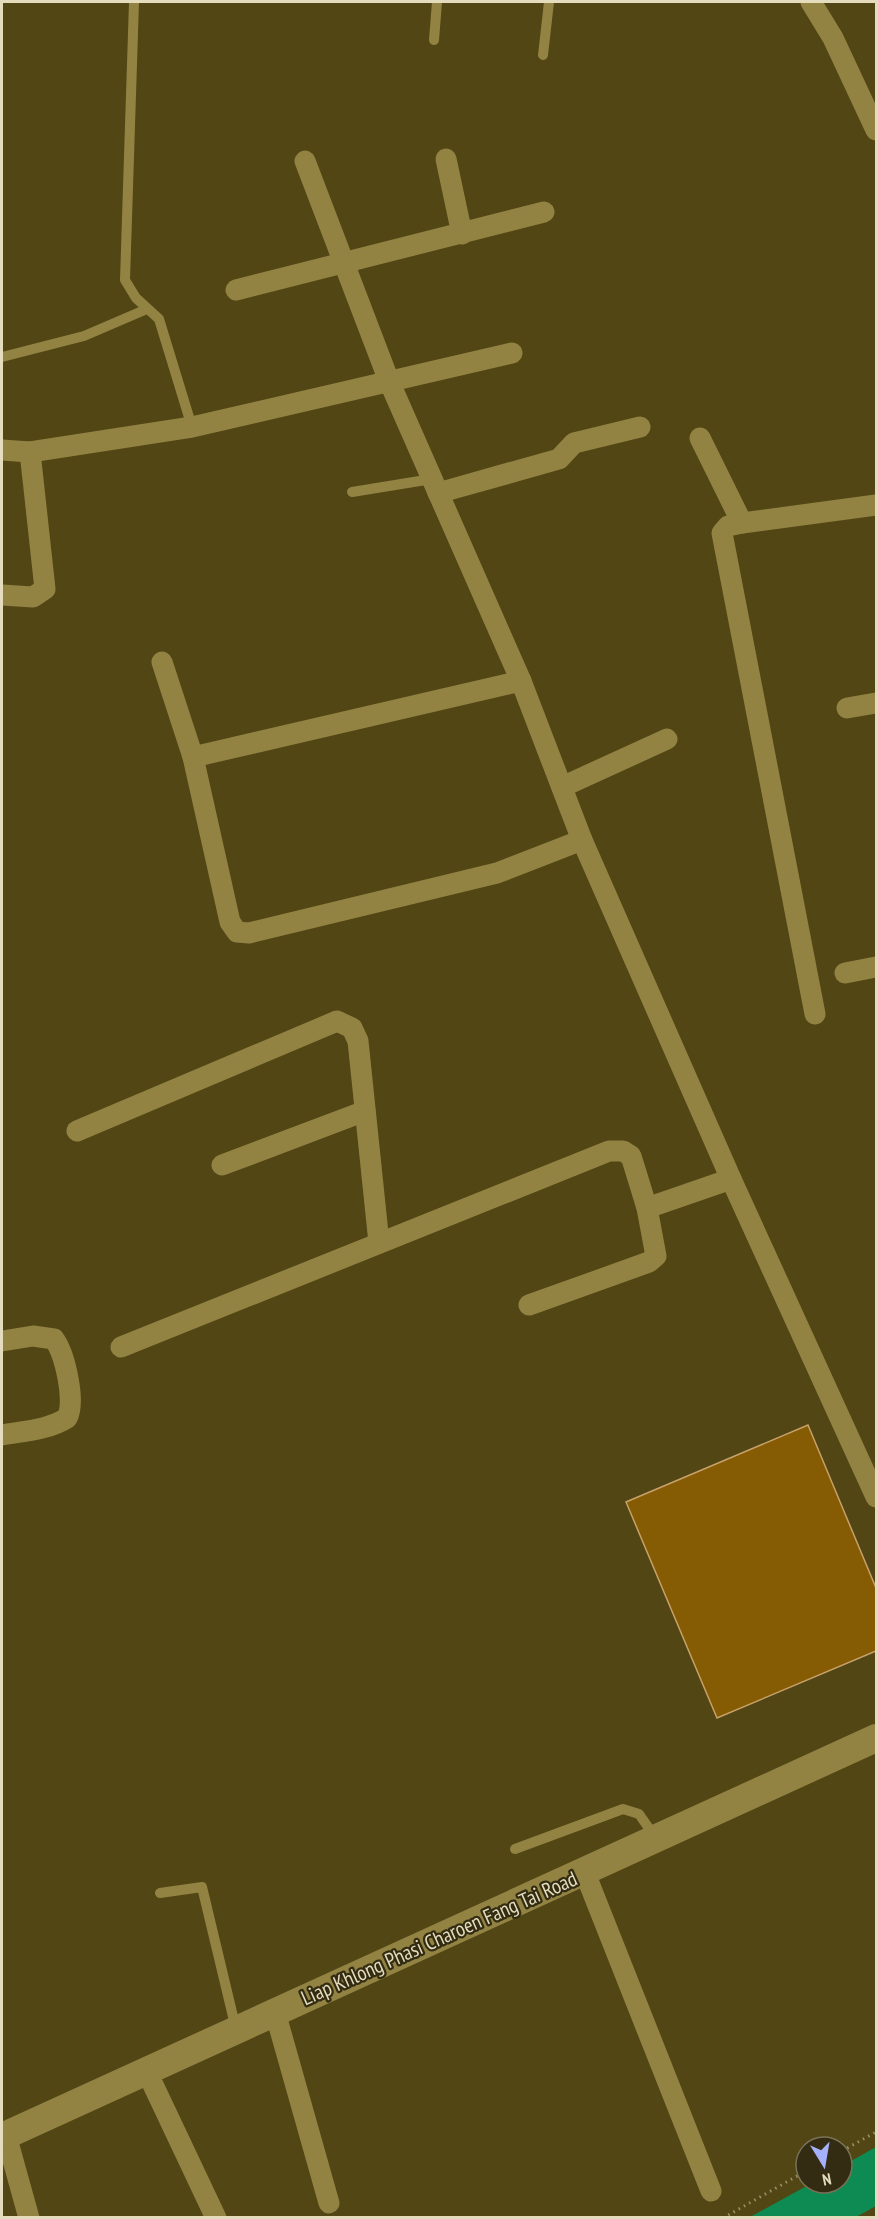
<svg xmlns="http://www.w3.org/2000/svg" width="878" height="2219" font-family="'PT Sans Narrow',sans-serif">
<rect width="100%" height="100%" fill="#514614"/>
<path fill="#0e8a53" d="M876,2147v59l-20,11h-106l62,-34h30v-17z"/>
<path fill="#855b03" stroke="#c7a169" stroke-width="1.5" d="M808,1425l68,163v63l-159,67 -91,-216z"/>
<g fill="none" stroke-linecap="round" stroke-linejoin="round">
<g stroke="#9a9168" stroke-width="3" stroke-dasharray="1.5 4.5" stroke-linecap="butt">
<path d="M842,2151l34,-19"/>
<path d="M723,2218l83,-47"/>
</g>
<g stroke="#928343" stroke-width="10">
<path d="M134,2l-9,278 11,18 23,21 33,108"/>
<path d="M434,40l3,-38"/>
<path d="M543,55l6,-53"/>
<path d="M2,357l82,-21 63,-27"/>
<path d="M352,492l80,-13"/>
<path d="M515,1849l108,-40 16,5 16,23"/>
<path d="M160,1893l42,-6 34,142"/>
</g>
<g stroke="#928343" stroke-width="21">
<path d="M811,2l22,36 43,92"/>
<path d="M446,159l16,75"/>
<path d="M305,161l84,220 132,300 61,159 149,339 145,318"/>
<path d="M236,290l308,-78"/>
<path d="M700,438l42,85"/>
<path d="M2,450l28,2 162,-25 320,-74"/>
<path d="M438,493l121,-34 15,-16 66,-16"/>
<path d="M2,595l31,2 12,-8 -15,-137"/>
<path d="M162,662l31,95 37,165 7,10 12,1 248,-60 85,-33"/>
<path d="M847,708l29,-5"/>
<path d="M193,757l328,-76"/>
<path d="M562,787l105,-48"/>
<path d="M845,973l31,-6"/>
<path d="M815,1014l-93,-481 6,-7 14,-3 134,-18"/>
<path d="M77,1131l260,-110 15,7 6,13 21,202"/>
<path d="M222,1165l143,-54"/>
<path d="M529,1305l120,-43 7,-6 -9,-48"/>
<path d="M2,1341l31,-5 21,3c11,15 22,63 13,79 -19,12 -43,13 -65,17"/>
<path d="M121,1347l488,-196h14l8,5 16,52 84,-29"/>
<path d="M585,1873l126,318"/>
<path d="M275,2012l54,191"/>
<path d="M147,2072l69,146"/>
<path d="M6,2135l23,83"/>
</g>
<path stroke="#928343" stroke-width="28" d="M2,2137l874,-399"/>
</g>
<g text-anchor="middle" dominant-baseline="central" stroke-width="4.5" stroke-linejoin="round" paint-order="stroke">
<g font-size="21" fill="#e4dcbc" stroke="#332c12">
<text transform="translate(439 1938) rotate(-24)">Liap Khlong Phasi Charoen Fang Tai Road</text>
</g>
</g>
<rect width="878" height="2219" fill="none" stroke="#e4dcbc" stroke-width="6"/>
<g transform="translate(824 2165) rotate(169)"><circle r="28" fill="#332c12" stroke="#7a7256" stroke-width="1.5"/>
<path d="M0-4.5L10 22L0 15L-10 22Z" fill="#a5b1fc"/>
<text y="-9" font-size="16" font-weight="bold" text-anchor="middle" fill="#e4dcbc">N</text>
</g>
</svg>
